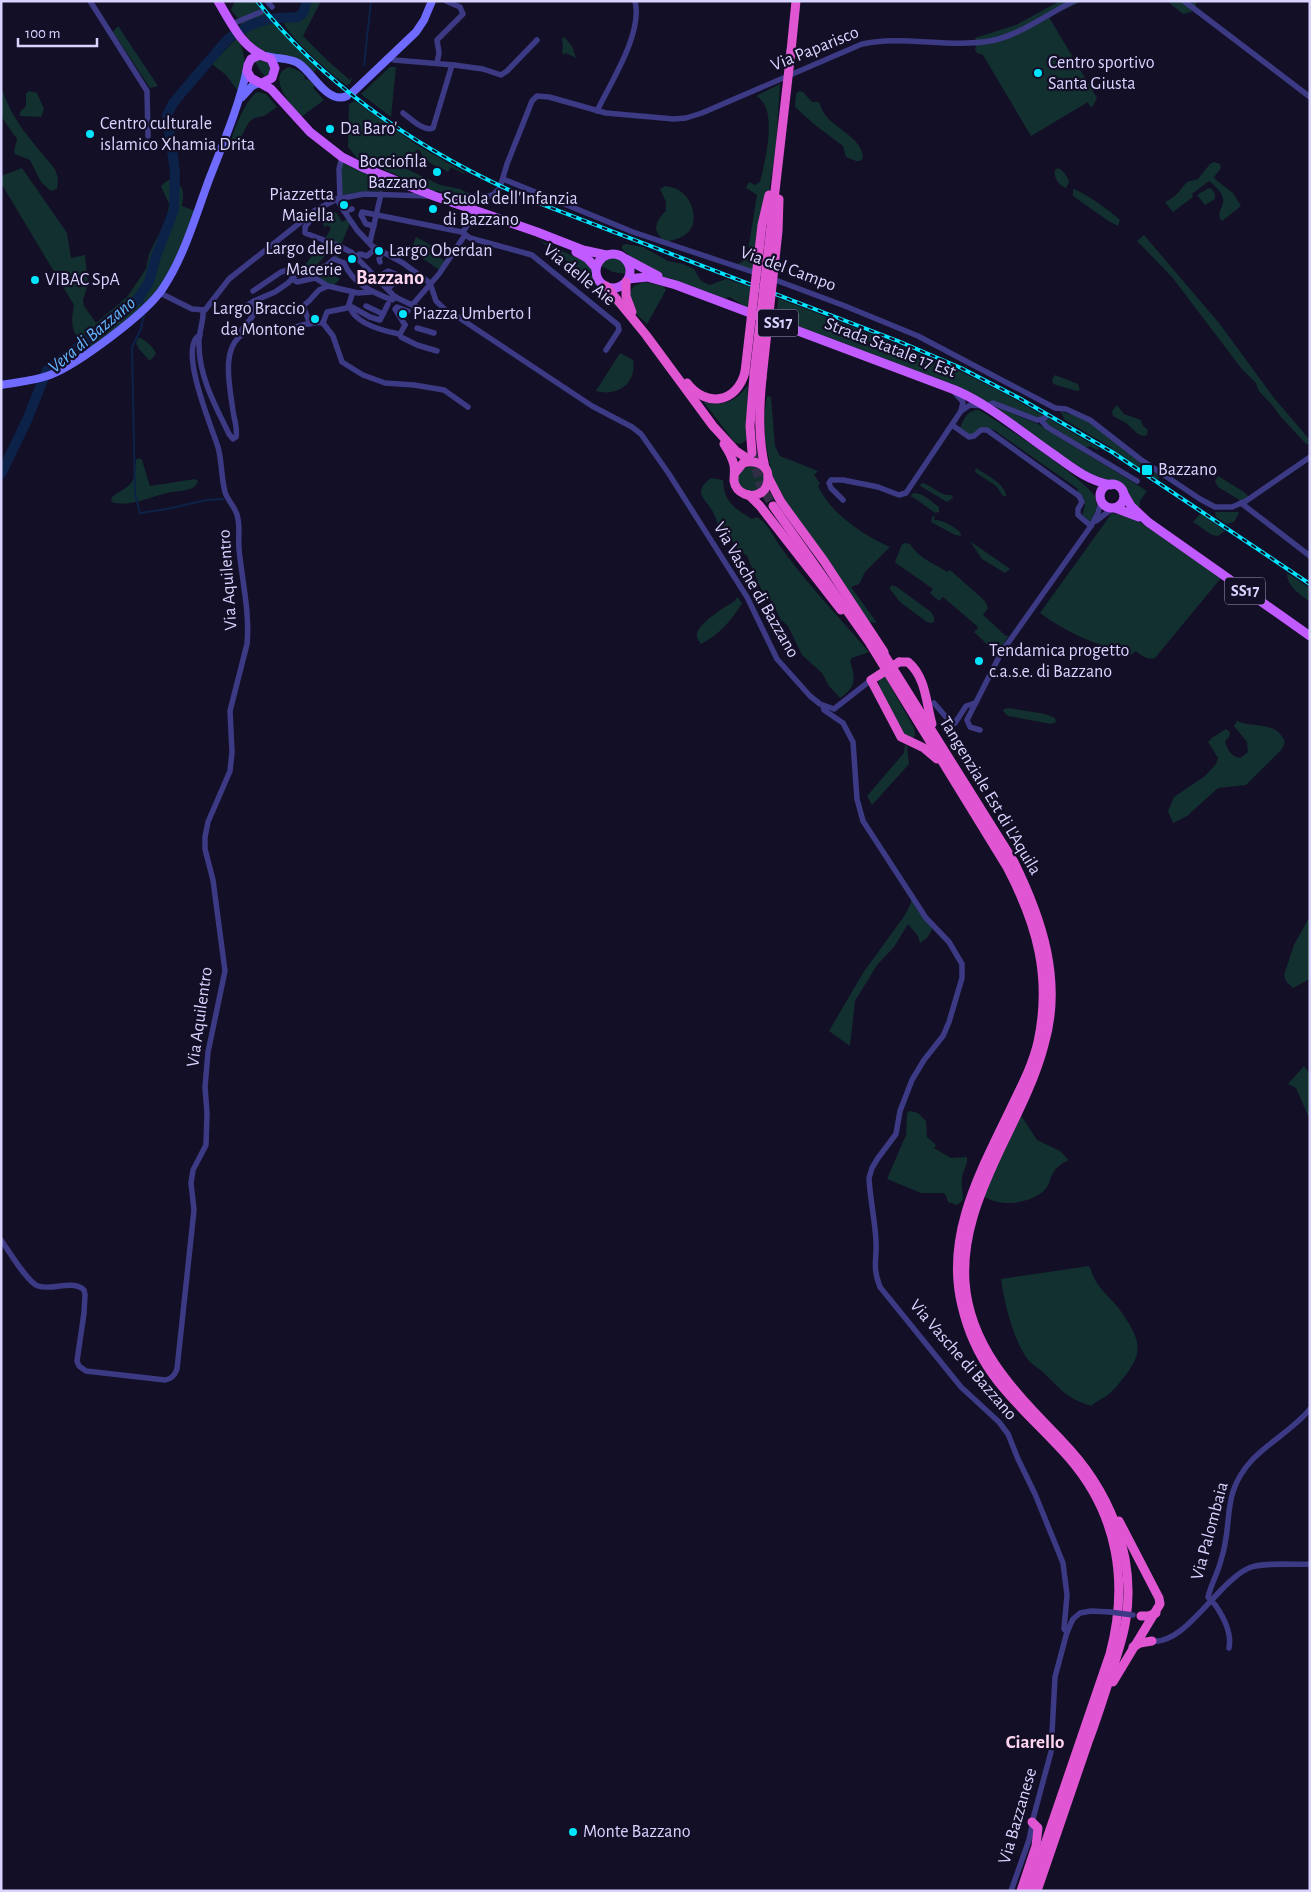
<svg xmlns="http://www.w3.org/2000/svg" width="1311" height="1892" font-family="'Alegreya Sans',sans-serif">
<rect width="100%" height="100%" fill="#130f26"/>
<g fill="#12302f">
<path d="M235,1h19l23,27 40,40 -4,5 -42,-20 -12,-3 -6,-5 -13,-18 1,-4 -10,-13z"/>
<path d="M308,1h13l-18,35 25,25 22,19 3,-4 -3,8 -4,1c-14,-11 -63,-51 -64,-68l3,-2 11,4 8,-9z"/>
<path d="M1060,1h22l-33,16 48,81 -4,8 -3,1 -2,-5 -57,34 -48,-81 -6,-2 -2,-4 2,-5 -2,-6 41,-13z"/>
<path d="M1167,1h29v7l-5,4 -8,2z"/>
<path d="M118,26l40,60 -8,2 -37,-56z"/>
<path d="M564,37l8,9 4,12 -10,-5 -3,2 -1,-4 1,-3 -1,-10z"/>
<path d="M237,38c11,15 8,39 3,56l-14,-19 -14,-11z"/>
<path d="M261,57l11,9 -5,12 -6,-6 -7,-12z"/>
<path d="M289,67l10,4 6,5 -1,1 2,3 2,-1 7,7 -2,2 11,12 -23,17c-9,-10 -36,-42 -12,-50z"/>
<path d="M390,67h6l-5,50 -30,-23z"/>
<path d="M1,84c7,33 33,59 54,85l3,9 -1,11 -6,2 -10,-9 -11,-22 -15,-6 -1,-3 3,-12 -16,-23z"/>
<path d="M780,84l-4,63 -20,126 -21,-9 6,-1 6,-6 10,-62 -11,-7 3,-6 6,3 5,-3c5,-21 19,-74 -4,-86z"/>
<path d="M30,91l7,2 7,16 -3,8 -21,-1v-4l6,-6v-13z"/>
<path d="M799,91l4,1 9,10h7c2,4 2,8 5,11 8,14 39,25 39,45l-3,3h-4l-10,-4 -3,-11 -28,-21 -20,-18 1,-13z"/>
<path d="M258,92l8,2 11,13 -13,9 -10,2 -5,4 -13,24 -5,-2c0,-11 17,-49 27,-52z"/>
<path d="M355,101l62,44 48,28 -1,1 -13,-7 -3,5c-9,-6 -25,-9 -27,-20l-4,-3 -10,20 33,16 20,4 10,5 -36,-3 -77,-33 -9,-11 1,-43z"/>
<path d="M342,162l15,8 1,-1 41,17v4l-33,1 -24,4z"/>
<path d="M1214,162l6,2 1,4 -7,9 1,2 18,14 8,13 -19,15c-10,-14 16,-17 -13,-40l-17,13 1,3 -20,15 -8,-10c10,-4 15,-12 22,-20l11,-3 12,-15z"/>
<path d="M22,168l45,65 4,25 14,-3 3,29 -5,16 1,6 12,17 31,-26 19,-28 3,-15 18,-36 2,-14 -8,-18 6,-5 5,-2c13,8 12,13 10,27l13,5 -27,66 -19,25 -61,48c-16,-16 -18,-23 -14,-45l-73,-122v-7z"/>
<path d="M1058,168c6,3 9,8 11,14l-3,6c-7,-2 -13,-11 -11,-18z"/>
<path d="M665,186c5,1 11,2 15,5 14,9 20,34 5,44 -6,4 -13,5 -19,7 -14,-10 -12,-20 0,-31v-9l-6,-13z"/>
<path d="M1211,188l4,6v5l-10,6 -8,-10 10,-6z"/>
<path d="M1073,189c8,1 40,24 47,31l-2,6 -11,-6 -34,-24z"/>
<path d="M319,211l4,8 13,-7 6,10 5,-3 3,4 -9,22 -16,-6 6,-11 -4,-3 -2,3 -7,-14z"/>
<path d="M1144,235l75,88 55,75 36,42v4h-4l-26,-28 -8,-11 -14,-15 -2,-7 -15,-15 -69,-91 -35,-36z"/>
<path d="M416,237l20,11 -3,5 13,9 -7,8 -28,-20z"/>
<path d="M539,240l47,22 7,9 1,9 16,14 15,22 -38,-40z"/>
<path d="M322,242l21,7 -5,9 -4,-2 2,-4 -5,-3 -16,18 -8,1 -2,-1 1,-3z"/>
<path d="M626,244l17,3 25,14 15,3 11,5 7,12 9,4 16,-6 28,9 -2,23 -22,-14 -9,3 -52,-20 -29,-15 -18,-16v-4z"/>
<path d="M613,257l4,1 7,5 2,11 -13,-2 -12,-6 3,-5z"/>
<path d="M328,268l3,3 -1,2 10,6 -6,6 -24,-9 9,-1 -1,-5z"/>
<path d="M644,282l19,4 3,4 -19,34 -13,-12 -6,-17 6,-9z"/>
<path d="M778,298c61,24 122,46 181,73 48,22 94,50 140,77l-2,2 -7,-4 -4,2 -49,-29 -53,-16 -208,-83z"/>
<path d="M138,338h3c6,4 13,9 15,16l-6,7 -11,-12 -3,-6z"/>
<path d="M620,353l13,7c4,23 -15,37 -37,31z"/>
<path d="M1055,375l23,9 2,6 -3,1 -24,-7 -1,-5z"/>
<path d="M748,385l-2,55 -5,4 -6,-1 -32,-42c20,6 33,1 45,-16z"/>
<path d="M767,396l4,1 4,49 5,10 38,15 -4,4 6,8 -2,3c13,28 45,49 72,61l-25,25 -6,12 -8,3 26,36 -9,-1 -81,-114 -14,-27 -8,-42 -1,-23z"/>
<path d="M1117,405l7,9 17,6 2,6 5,4 -1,5 -4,1 -5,-2 -12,-11 -13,-7 -1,-5z"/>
<path d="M991,407l8,1 39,16 109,67 -7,10 -1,8 -4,-2 -7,-15 -7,-7 -26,-5z"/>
<path d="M979,410c16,9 112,73 116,87 4,9 0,16 -5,25l-8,-7c4,-10 5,-16 -5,-23l1,-3 -84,-59 -10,-3 -11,7 -4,1 -9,-7c4,-10 7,-18 19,-18z"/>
<path d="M1060,411l27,9 74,56 -4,4 -47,-31 2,-1 -47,-28z"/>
<path d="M139,458l3,2 8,26 45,-7 3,2c-2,4 -3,6 -8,8 -6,2 -13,2 -19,3 -20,4 -40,16 -60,10l1,-5c20,-14 22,-10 24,-37z"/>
<circle cx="751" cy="479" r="13"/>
<path d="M976,468c10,7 29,15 30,28h-3l-7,-10 -21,-14z"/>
<path d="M1218,476l26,16 6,6 -7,4 -25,-15 -3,-6z"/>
<path d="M711,478l12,2c1,22 11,28 29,39l5,-2c11,6 16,19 23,29 27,38 59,71 89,106l-17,6 -2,3c6,18 6,26 -10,37l-11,-12 -7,-13 -20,-18 -14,-29 -7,-6 -11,-22 -9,-9 -14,-33 -11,-8 -5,-10c-17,-7 -10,-9 -17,-24 -6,-14 -24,-21 -3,-36z"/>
<path d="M922,483c11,2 18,14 30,12l1,3 -6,4 -25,-15 -2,-2z"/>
<path d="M914,493c9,0 18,9 25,14v5l-4,1 -22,-16 -1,1 -1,-3z"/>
<path d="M1215,512h23l1,1 -5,9 -7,2 -11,-7z"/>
<path d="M1112,513l24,6 7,5 78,54 -66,80c-8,2 -13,-2 -19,-7l-5,4c-33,-10 -63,-21 -91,-42z"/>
<path d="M1200,514l3,1 22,16 -7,5 -6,-1 -19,-13z"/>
<path d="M935,515l-1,5c11,0 18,6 26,12l1,4 -6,-1 -24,-13 1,-5z"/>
<path d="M970,541l40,28 -5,4 -23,-14z"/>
<path d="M905,543l5,1c8,14 24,19 37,28l3,-2 35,31 3,7 -5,7 23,21 3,-1 -9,16 -4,2 -22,-21 4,-4 -1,-2 -34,-29 -4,4 -9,-8 3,-4 -37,-26 -1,-1 7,-18z"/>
<path d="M1287,573l23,15v14c-10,-8 -23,-15 -23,-29z"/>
<path d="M891,585l6,2 34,25 3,5v5l-3,1 -4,-1 -27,-20 -10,-13z"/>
<path d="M737,597l5,6c-9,16 -24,33 -41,41 -3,-4 -5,-7 -4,-11 3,-11 28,-26 38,-32z"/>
<path d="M885,676l29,52 1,7 -2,3h-7l-25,-44 -3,-14z"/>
<path d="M1008,708l37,6 10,4 1,4 -5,2 -43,-8 -5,-5 1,-2z"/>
<path d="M1237,721c19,8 39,-1 48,21l-3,7 -36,36 -28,3 -31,28 -14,7 -5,-12 6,-14 31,-21 11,-12 2,-6 -10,-16 5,-5 13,-8 4,3 -1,5 -4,4c2,9 7,16 15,17l8,-6 -1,-10 -13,-16z"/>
<path d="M905,745l2,1 2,18 -37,41 -5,-9 37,-43z"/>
<path d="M911,898l22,30 -6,10 -7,5 -2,-7 -10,-12 -14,23 -17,18 -22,36 -5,45 -21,-15 34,-58 42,-58 6,-12z"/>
<path d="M1310,916v63l-17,9 -7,-7 -2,-6 10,-30z"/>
<path d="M1304,1066l6,8v46l-14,-32 -8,-4z"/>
<path d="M910,1111l8,2 8,8 1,16 9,8 -2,3 17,10 16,-1c1,8 -4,13 -5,21 -1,7 1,14 1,22l-6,5 -9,-3 -2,-7 -3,-2h-22l-34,-14 19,-44 1,-22z"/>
<path d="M1020,1114l17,26 23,11 9,9c-13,6 -16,11 -20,23 -5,15 -31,21 -44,20 -8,0 -16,-4 -23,-7z"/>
<path d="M1089,1266c3,5 4,12 8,17 7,11 18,19 25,30 15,22 23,36 6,59 -6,7 -11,15 -18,21 -6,5 -13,8 -19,13 -24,-8 -29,-15 -46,-32 -5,-5 -11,-8 -15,-12 -16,-18 -26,-60 -29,-83z"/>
</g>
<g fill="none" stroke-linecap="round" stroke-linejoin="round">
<g stroke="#0c2248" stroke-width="2">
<path d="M364,65l7,-64"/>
<path d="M142,294l1,12"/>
<path d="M144,314l-3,15 -9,18 3,147 5,19 27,-4 39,-9 17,-1"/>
</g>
<path stroke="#0c2248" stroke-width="10" d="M1,474l26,-54 20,-50 30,-22 61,-49 11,-17 7,-26 18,-46 1,-38 -8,-57 6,-12 53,-62c13,-12 33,-21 51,-23 7,-1 14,0 21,-1l5,-4 4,-12"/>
<path stroke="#312d47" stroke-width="9" stroke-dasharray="9 4.5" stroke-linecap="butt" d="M753,455l7,29 13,22"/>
<path stroke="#3d3a85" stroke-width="4" d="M384,273l2,3 -3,3 8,8 9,-11"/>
<g stroke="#3d3a85" stroke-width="5.5">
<path d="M90,1l57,90 1,45"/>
<path d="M267,1l5,6"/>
<path d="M1184,1l126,96"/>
<path d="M232,24l29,-12"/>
<path d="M390,58l4,2 60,5 29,4 18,6 6,-4 30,-31"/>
<path d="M437,63l2,-10 -2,-13 26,-26 -3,-7 -14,-6"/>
<path d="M597,111c14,-29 46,-78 38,-110"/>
<path d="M403,113c8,6 21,19 30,15l19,-63"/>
<path d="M503,179l130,53 126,42"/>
<path d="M501,184l6,-20 25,-63 5,-5 12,1 57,16 68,6 12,-1 16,-5 160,-69c39,-9 86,4 128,-3 29,-5 57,-27 84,-40"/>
<path d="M441,196h48l5,-2 5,-5"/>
<path d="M340,199l-1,-30 3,-12"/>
<path d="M352,209l-8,2 -7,-12 27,-5 63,2"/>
<path d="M314,211l-1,6 -8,10v6l32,12 14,7 44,45 41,19 22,1 134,89 40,21 9,7 28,40 78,123 30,62 33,37 10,8 14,5 37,-29"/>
<path d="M344,211l13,19 15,16 31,17 27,20 6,18 16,15"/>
<path d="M374,226l-8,-2 -5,-9 1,-3 100,20 8,6 62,17 86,70 1,5 -13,20"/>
<path d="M463,232l13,-21"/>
<path d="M370,242l11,-48"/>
<path d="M356,256l4,-2 7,2 9,-8"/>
<path d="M380,262l-1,-3 3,-7"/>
<path d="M344,263c9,21 28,29 48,37l4,-3"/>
<path d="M377,278l11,-7 12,5"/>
<path d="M770,278l75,28 73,30 137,72 11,1 24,11 50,39 60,40 15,8h17l14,-6 64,-44"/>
<path d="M292,279l5,3 18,-4 13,8"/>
<path d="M253,291l28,-19 7,-2 11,2"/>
<path d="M160,293l32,16 13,1 24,-31 87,-69 21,-11"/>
<path d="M413,304l26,-30 26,-39"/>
<path d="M366,306l17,8"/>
<path d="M348,307l5,-15"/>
<path d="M350,307c5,17 34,24 49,27"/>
<path d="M241,309l13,-8 21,-9 13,-9 11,-11 27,-6 8,-7 10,4"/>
<path d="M203,310c1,12 -5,23 -4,35 0,32 17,62 30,89l4,5 3,-2c2,-8 -2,-18 -3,-26 -3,-24 -14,-67 14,-79 10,-4 23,-3 34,-3 13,0 32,-9 42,-6"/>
<path d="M323,323l10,13 9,26 21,13 22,8 29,2 30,5 24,17"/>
<path d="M323,323l4,-11 25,-5 18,10 10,3 8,-16"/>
<path d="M310,324l-7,-18 6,-5 10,-11 9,-4 30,7 13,-1"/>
<path d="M405,325l-5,9 1,3 16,8 20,6"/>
<path d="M405,325l-10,-16 2,-2 11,4"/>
<path d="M417,328l17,5"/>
<path d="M239,337c1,-14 20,-16 15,-36"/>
<path d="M954,392l9,10 -2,9"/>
<path d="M1041,420l6,7 90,54"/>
<path d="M952,425l17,12 5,-1 7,-6h6l92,66 3,6 -4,7v6l13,11"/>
<path d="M843,500l-12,-12 -2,-5 2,-3h12l35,7 21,8 7,-2 55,-82 9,-6 15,1 8,-3 44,17 6,-1 4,-3"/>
<path d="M1241,503l69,53"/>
<path d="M1096,521l17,-13"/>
<path d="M934,703l12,14 9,6 11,-17 9,-3"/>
<path d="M823,706l1,4 19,13 10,19 4,57 6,22 63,97 23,24 13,22v14l-13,44 -6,14 -19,24 -12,20 -12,31 -4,23 -18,24 -6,10 -3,10c1,21 6,42 7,63 1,20 -4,25 4,46l81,100 38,35 9,12 10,25 17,35 28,69 4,32 -3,34 3,3"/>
<path d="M980,730l-10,-3 -3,-7 34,-67 90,-127 7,-13 3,-12"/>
<path d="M1,1240c8,11 26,42 37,46 14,5 35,-7 46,4l1,5 -1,18 -7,48 2,5 7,5 79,9c7,-1 10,-5 12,-11l17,-159 -3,-27 2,-13 13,-25 1,-32 -2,-26 3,-35 17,-81 -12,-91 -8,-31v-12l3,-15 22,-51 2,-19 -2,-41 17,-67c3,-32 -5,-63 -8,-95 -1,-10 1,-20 -1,-30 -1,-11 -10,-17 -13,-27 -4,-15 -3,-31 -7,-45 -6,-19 -41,-101 -18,-112"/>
<path d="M1150,1641c35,6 67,-59 99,-73 12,-6 45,-3 61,-4"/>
<path d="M1229,1648c3,-14 -5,-30 -13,-42 -3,-4 -6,-6 -8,-9 3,-13 10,-24 13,-37 13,-39 -1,-65 31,-100 18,-19 42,-31 58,-51"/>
<path d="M1011,1891l18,-51 5,-25 17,-63 4,-75 12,-45 6,-13 7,-6 11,-2 19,1"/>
</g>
<g stroke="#6f6bff" stroke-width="8">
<path d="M267,56c10,3 22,2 31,7 15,9 29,42 49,33"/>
<path d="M353,92l63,-60 8,-12 8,-19"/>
<path d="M242,97l10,-11 7,-3"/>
<path d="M1,385c16,-3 33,-4 49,-10 28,-11 97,-62 113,-87 22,-33 33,-74 47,-111 14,-36 29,-71 37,-108"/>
</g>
<g stroke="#c25bff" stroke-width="9">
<path d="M218,1c12,20 23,44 44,54"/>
<path d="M262,83l10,-5 3,-10 -4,-9 -11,-4 -9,4 -3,6 -1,6 4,7 20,11 39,43 32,25 20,10 72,29 103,36 46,18 23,5"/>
<path d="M576,252l11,6 9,10"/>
<circle cx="613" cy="271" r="17"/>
<path d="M626,259l32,17"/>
<path d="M628,279l19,-2 29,8 279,105c35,15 66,42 98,64 18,13 35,27 58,31"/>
<circle cx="1112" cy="496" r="12"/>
<path d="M1124,494l7,12 17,16 162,114"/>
<path d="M1115,508l24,9"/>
</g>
<g stroke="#e055d1" stroke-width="9">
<path d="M791,51l5,-50"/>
<path d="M626,282v14l6,16"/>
<path d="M606,286l40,49 67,91 23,25 15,10"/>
<path d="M762,378c-3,31 -4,59 3,90"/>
<path d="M687,383c19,25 50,20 58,-11"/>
<path d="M724,444c4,6 8,13 10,21 1,6 0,10 0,16 2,12 17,19 28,11 4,-3 6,-8 6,-14 1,-13 -13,-19 -25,-15l-8,10"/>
<path d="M752,453l-2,-27 4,-51"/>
<path d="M768,477l13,25 43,59 60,91"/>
<path d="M749,495l11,11 81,104"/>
<path d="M773,506l96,136 138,225c30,57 45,110 31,175 -5,22 -16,43 -26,64 -30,63 -68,128 -50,200 17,73 62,101 108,153 48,56 59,124 40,195l-81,237"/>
<path d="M880,648l134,214c28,57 49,119 30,183 -10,38 -29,73 -46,109 -19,41 -36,82 -33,128 5,68 53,113 97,159 46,47 74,112 64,178 -2,15 -7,29 -11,43 -9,27 -17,54 -27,80 -17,50 -34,99 -51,149"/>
<path d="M899,662h9c18,15 18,41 24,62"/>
<path d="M879,675l-8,5 30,57 23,11 13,11"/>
<path d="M1141,1616h8l7,-3"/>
<path d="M1133,1647l7,-4 12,-2"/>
<path d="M1113,1682l47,-78 -1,-6 -40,-77"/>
<path d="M1021,1891l15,-45 2,-18 -6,-6"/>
</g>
<g stroke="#00e5ff" stroke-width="4">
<path id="rail" d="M257,1c74,92 176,158 284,203l357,137 63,27 58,30 93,54 198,132"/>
</g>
<use href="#rail" stroke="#130f26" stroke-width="2" stroke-dasharray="5.5" stroke-linecap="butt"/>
<path stroke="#3d3a85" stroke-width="5.5" d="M1110,1612l23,3"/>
<g stroke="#e055d1" stroke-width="9">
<path d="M745,372l17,-147 7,-30"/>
<path d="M754,375l37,-324"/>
<path d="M762,378l16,-147 1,-32"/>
<path d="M879,675l20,-13"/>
</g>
</g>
<g fill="#00e5ff" stroke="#130f26" stroke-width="2">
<circle cx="1038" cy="73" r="5"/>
<circle cx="330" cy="129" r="5"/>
<circle cx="90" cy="134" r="5"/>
<circle cx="437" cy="172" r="5"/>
<circle cx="344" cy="205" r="5"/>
<circle cx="433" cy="209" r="5"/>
<circle cx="379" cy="251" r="5"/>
<circle cx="352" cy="259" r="5"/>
<circle cx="35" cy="280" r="5"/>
<circle cx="403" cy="314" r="5"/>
<circle cx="315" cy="319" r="5"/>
<rect x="1141" y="464" width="12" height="12" rx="2.5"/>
<circle cx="979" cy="661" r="5"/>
<circle cx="573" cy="1832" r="5"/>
</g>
<g text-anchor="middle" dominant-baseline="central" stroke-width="4.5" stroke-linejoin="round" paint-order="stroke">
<g fill="#130f26" stroke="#9e99be" stroke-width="1">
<rect x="758" y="309.5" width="40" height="27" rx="4"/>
<rect x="1225" y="577.5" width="40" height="27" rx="4"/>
</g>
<g font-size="16" font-weight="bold" fill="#d9d4ff">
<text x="778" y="323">SS17</text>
<text x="1245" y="591">SS17</text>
</g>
<g font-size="18" fill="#d9d4ff" stroke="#130f26">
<text transform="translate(815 49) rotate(-22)">Via Paparisco</text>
<text transform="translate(788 269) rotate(20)">Via del Campo</text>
<text transform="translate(579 275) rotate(39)">Via delle Aie</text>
<text transform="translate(890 348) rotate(21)">Strada Statale 17 Est</text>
<text transform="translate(228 580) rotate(-94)">Via Aquilentro</text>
<text transform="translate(756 590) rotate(60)">Via Vasche di Bazzano</text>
<text transform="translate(990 796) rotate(59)">Tangenziale Est di L'Aquila</text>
<text transform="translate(200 1017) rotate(-82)">Via Aquilentro</text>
<text transform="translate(963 1360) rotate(49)">Via Vasche di Bazzano</text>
<text transform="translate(1210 1531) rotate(-75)">Via Palombaia</text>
<text transform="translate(1018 1816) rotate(-74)">Via Bazzanese</text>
</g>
<g font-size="18" fill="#d9d4ff" stroke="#130f26" text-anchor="start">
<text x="1048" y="63">Centro sportivo<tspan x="1048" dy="21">Santa Giusta</tspan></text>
<text x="100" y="124">Centro culturale<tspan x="100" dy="21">islamico Xhamia Drita</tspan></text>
<text x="340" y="129">Da Baro'</text>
<text x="427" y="162" text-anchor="end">Bocciofila<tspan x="427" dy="21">Bazzano</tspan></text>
<text x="334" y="195" text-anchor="end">Piazzetta<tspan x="334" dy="21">Maiella</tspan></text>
<text x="443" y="199">Scuola dell'Infanzia<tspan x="443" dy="21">di Bazzano</tspan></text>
<text x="342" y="249" text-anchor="end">Largo delle<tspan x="342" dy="21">Macerie</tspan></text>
<text x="389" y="251">Largo Oberdan</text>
<text x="45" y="280">VIBAC SpA</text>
<text x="305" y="309" text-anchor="end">Largo Braccio<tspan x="305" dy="21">da Montone</tspan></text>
<text x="413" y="314">Piazza Umberto I</text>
<text x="1158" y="470">Bazzano</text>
<text x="989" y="651">Tendamica progetto<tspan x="989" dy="21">c.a.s.e. di Bazzano</tspan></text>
<text x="583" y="1832">Monte Bazzano</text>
</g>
<g font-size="19" font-style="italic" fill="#62b6ff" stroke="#130f26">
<text transform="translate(92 335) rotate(-40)">Vera di Bazzano</text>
</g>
<g font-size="19" font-weight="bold" fill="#ffd6f0" stroke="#130f26">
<text x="1035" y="1742">Ciarello</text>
</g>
<g font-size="20" font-weight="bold" fill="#ffd6f0" stroke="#130f26">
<text x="390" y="278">Bazzano</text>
</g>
</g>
<rect width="1311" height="1892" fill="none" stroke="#d9d4ff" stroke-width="5"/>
<path d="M18 38v8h79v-8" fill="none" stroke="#d9d4ff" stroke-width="2.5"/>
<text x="25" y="38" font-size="15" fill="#d9d4ff" stroke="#130f26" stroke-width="4" paint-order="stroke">100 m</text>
</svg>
